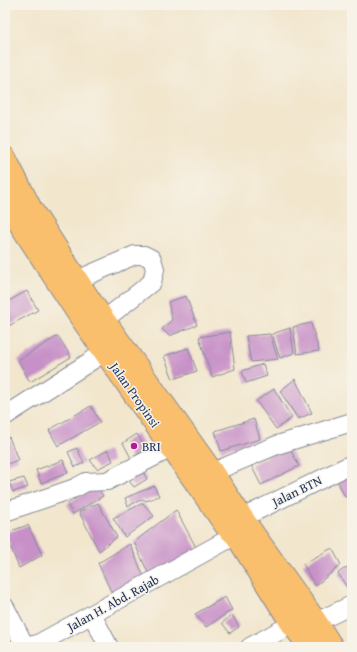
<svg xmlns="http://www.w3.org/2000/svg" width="357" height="652" font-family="'Gentium Book Plus',serif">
<rect width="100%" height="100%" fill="#f7f3e8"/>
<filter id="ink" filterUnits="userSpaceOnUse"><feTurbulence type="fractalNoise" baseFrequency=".025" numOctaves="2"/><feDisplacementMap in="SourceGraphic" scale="8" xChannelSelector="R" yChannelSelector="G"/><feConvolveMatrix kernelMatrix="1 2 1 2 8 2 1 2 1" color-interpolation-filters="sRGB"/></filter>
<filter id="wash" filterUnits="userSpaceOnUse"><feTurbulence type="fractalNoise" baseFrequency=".012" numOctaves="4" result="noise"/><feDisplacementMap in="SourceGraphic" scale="16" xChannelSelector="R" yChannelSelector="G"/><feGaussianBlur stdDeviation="0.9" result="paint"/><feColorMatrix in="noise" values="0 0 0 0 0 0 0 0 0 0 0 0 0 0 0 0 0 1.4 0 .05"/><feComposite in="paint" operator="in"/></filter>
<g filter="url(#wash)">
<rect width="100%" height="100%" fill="#f2e6cd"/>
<g id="blocks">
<g fill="#c791c8">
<path d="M27,291l11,19 -33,18v-25z"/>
<path d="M186,296l11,29 -28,11 -7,-7 10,-9 -4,-18z"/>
<path d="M311,323l8,28 -22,3 -4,-27z"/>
<path d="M290,328l4,25 -14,5 -8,-24z"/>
<path d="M230,332l5,37 -23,8 -13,-40z"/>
<path d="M270,334l8,25 -27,3 -5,-26z"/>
<path d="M58,336l13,21 -41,25 -12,-22z"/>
<path d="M188,348l9,23 -24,8 -9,-23z"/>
<path d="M263,364l4,12 -21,7 -4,-12z"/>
<path d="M295,379l17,34 -14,6 -18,-28z"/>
<path d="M274,389l18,29 -16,11 -20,-28z"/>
<path d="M91,406l9,16 -42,24 -9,-16z"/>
<path d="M254,419l6,20 -39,12 -6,-20z"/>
<path d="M137,434l9,15 -15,9 -8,-15z"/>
<path d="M9,437l9,23 -11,4 -2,-4v-22z"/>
<path d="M288,445l11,21 -38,19 -10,-20z"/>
<path d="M77,448l7,15 -9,4 -7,-15z"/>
<path d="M108,450l5,11 -16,8 -7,-9z"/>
<path d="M63,460l5,13 -27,10 -5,-13z"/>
<path d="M141,468l6,11 -13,8 -8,-10z"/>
<path d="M348,472l4,8v15l-7,2 -9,-19z"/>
<path d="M24,478l4,9 -15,5 -4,-10z"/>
<path d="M96,485l7,11 -30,18 -6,-10z"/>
<path d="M154,486l5,10 -13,5 -3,-2 -15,7 -3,-8z"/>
<path d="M98,503l19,34 -18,14 -20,-39z"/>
<path d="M143,503l11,13 -29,21 -12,-19z"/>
<path d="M176,510l23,43 -48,26 -17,-37z"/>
<path d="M28,525l14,30 -23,13 -14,-35z"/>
<path d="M130,544l16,38 -33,14 -15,-33z"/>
<path d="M332,548l9,17 -26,21 -12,-22z"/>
<path d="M352,564v32l-14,-23z"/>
<path d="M225,597l7,13 -26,17 -11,-13z"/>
<path d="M232,615l7,12 -9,6 -8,-10z"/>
</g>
</g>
</g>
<g filter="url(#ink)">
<use href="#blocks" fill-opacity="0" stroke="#868a96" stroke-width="1"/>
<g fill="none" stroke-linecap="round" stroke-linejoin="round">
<g stroke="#868a96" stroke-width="20">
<g id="minor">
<path d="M65,287l12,-7 58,-25h9l8,4 3,10 -3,13 -48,38"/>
<path d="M5,416l100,-64"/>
<path d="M201,477l76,-32 75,-23"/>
<path d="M5,512l70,-24 11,-6 21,-1 64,-33"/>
<path d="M242,518l110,-54"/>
<path d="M5,607l18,35 6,3h7l200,-110"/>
<path d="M92,615l17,32"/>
<path d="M316,622l36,-17"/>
<path d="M250,647l42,-23"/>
</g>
</g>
<g stroke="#868a96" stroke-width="24">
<g id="highway">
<path d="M5,158l26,51 60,93 121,170 30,46 74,104 16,25"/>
<path d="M5,198l13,23 61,94 147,211 10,9 56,89 18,23"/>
</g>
</g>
<use href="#minor" stroke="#fff" stroke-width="18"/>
<use href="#highway" stroke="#f9bf6d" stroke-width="22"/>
</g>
</g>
<circle fill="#b5179e" stroke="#f7f3e8" stroke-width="1.5" cx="134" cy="446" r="4"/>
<g text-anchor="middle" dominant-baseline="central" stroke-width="3" stroke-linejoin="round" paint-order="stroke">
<g font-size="13" fill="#1b2f5e" stroke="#f7f3e8">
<text transform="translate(135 395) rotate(55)">Jalan Propinsi</text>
<text transform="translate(297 491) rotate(-26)">Jalan BTN</text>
<text transform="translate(113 603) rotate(-29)">Jalan H. Abd. Rajab</text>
</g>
<g font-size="13" fill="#1b2f5e" stroke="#f7f3e8" text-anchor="start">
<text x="142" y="446">BRI</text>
</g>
</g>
<rect width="357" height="652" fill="none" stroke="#f7f3e8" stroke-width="20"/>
</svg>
